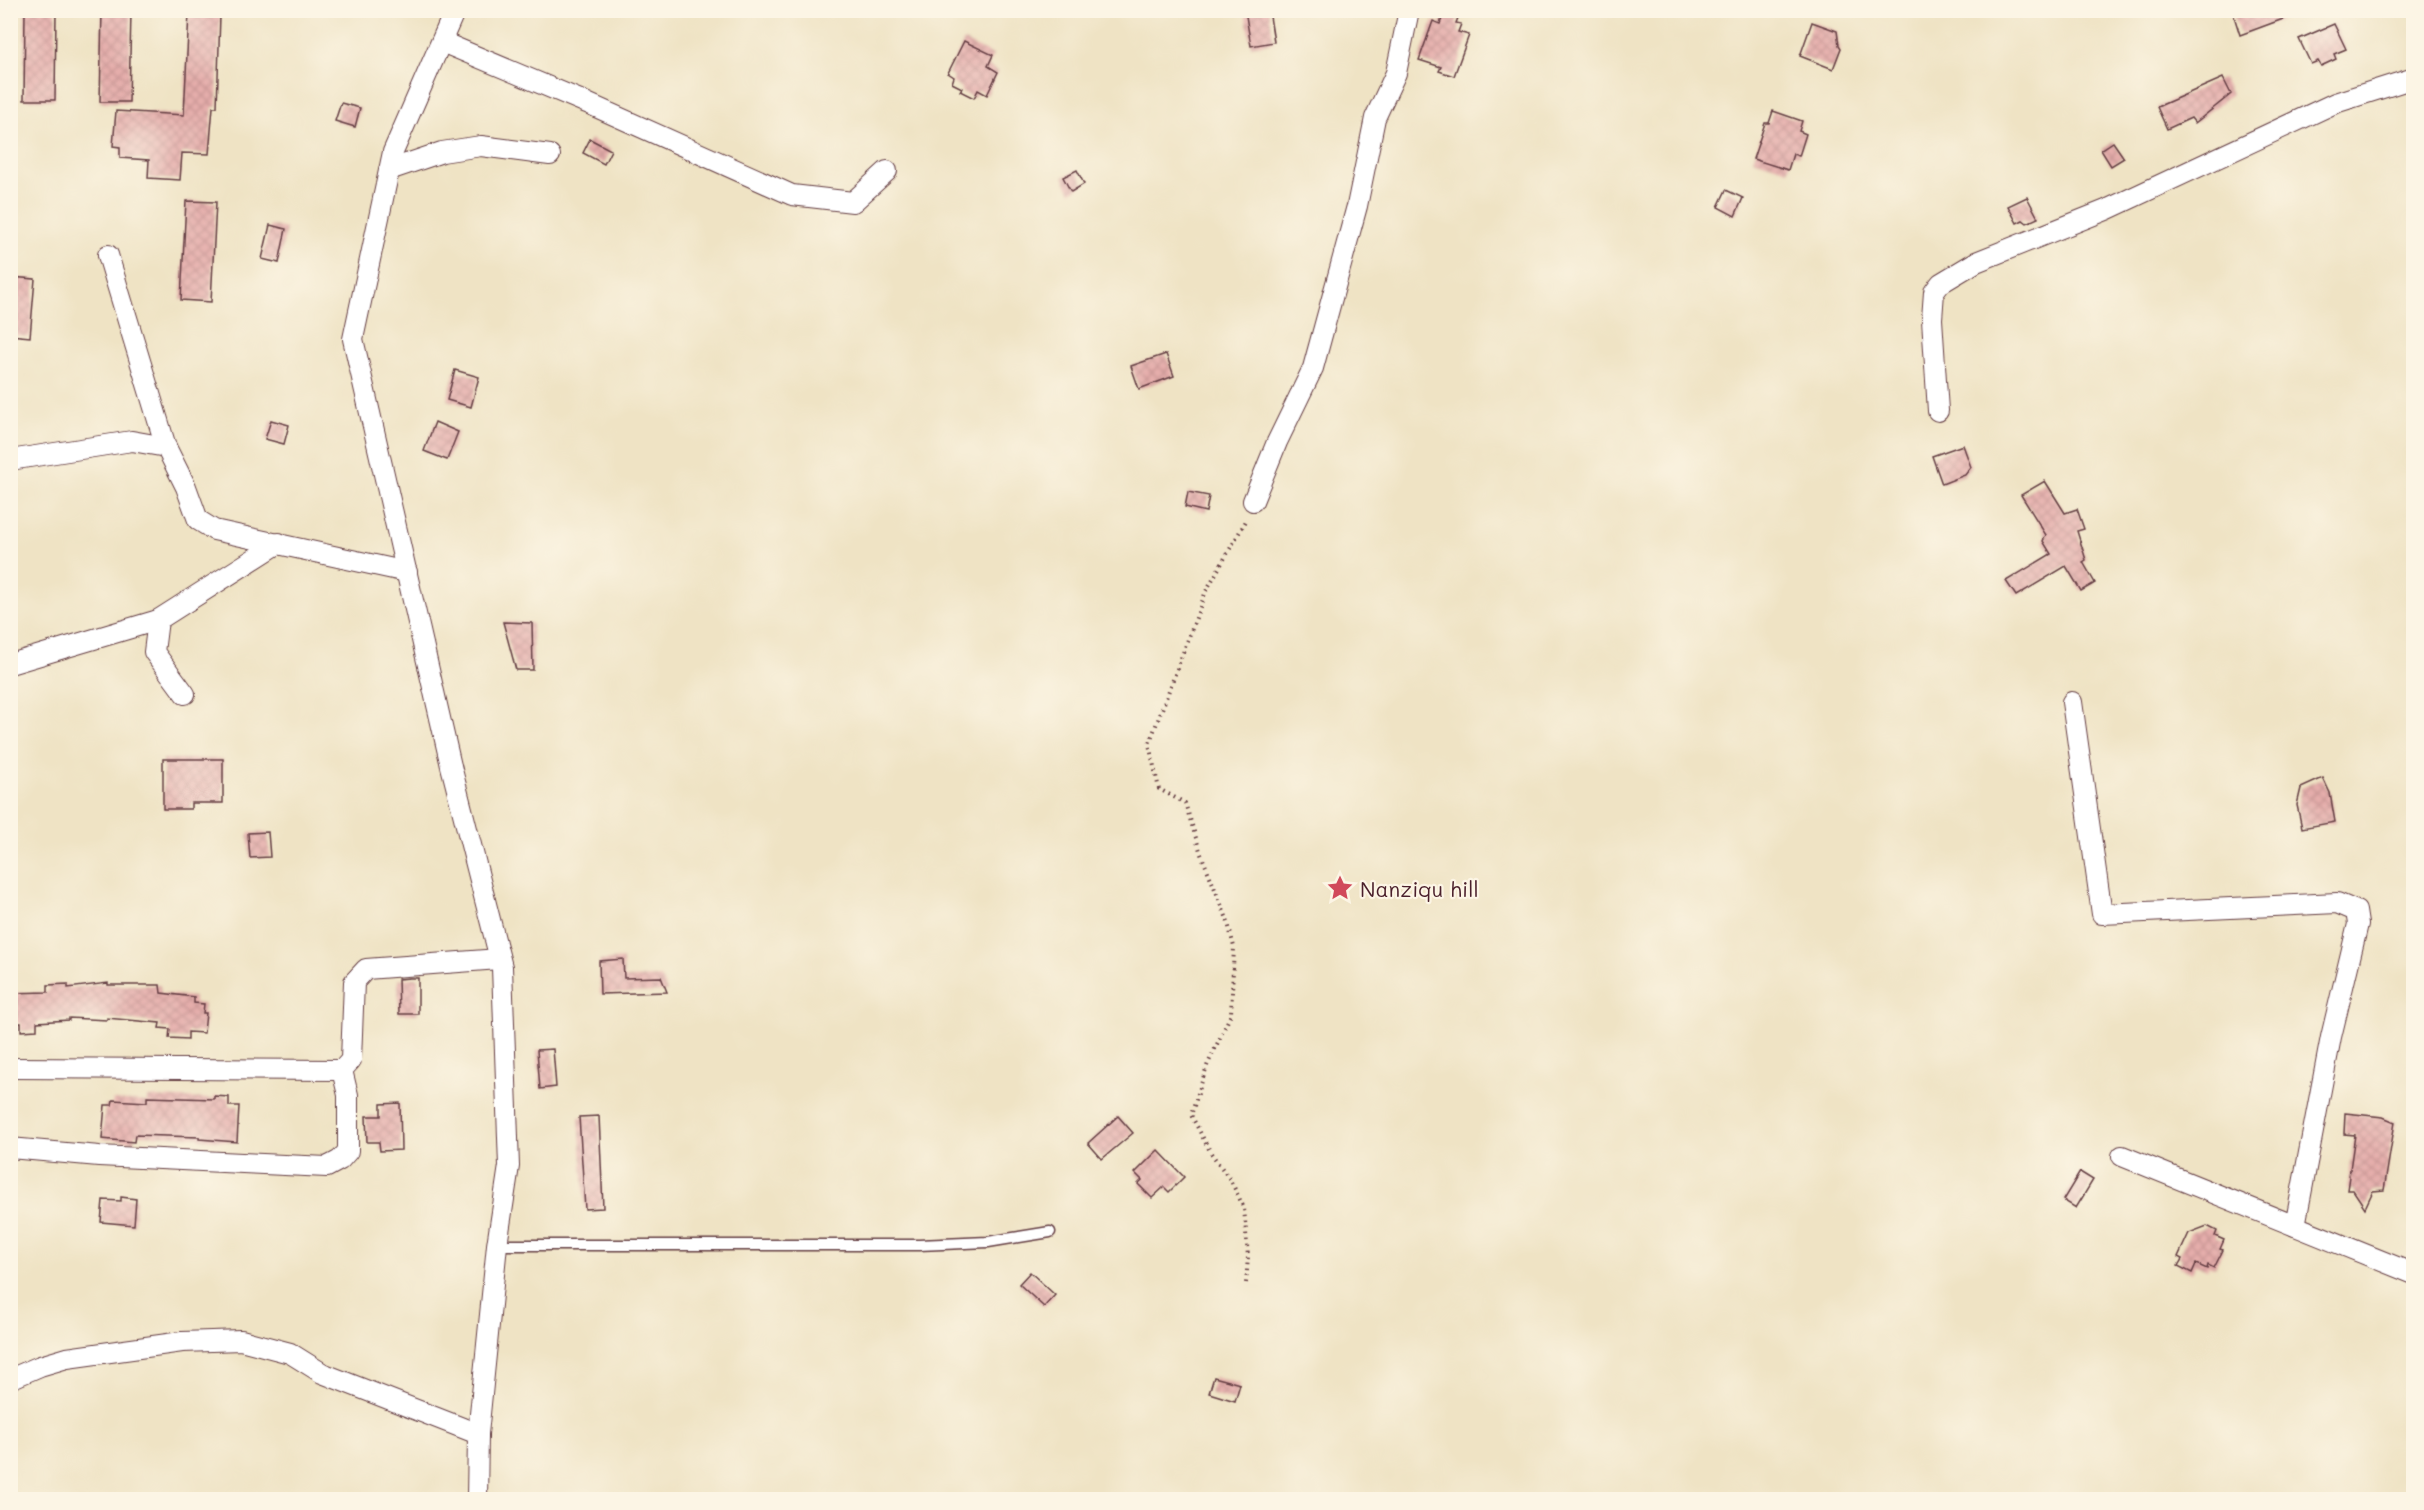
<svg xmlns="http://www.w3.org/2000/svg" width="2424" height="1510" font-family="Mali,sans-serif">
<defs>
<pattern id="building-cross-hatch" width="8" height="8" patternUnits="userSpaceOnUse" patternTransform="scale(1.5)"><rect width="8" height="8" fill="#e5adab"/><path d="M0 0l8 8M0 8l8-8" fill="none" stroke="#c69493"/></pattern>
</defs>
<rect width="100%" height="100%" fill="#fcf5e5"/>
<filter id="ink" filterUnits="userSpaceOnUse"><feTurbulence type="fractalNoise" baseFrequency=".0167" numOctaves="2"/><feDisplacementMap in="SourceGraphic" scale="12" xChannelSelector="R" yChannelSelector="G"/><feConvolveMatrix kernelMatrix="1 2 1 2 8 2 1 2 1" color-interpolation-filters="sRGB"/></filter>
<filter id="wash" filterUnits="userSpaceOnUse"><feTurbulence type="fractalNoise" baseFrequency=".008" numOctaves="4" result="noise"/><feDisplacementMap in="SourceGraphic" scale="24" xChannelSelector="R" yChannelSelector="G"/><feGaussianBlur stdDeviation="1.35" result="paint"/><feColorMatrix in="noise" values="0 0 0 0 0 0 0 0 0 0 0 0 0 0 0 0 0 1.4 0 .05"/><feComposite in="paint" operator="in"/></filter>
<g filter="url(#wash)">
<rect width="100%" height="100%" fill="#efe3c4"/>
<g id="blocks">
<g fill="url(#building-cross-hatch)">
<path d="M25,10h31l-1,90h-31z"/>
<path d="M102,10l29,1 -2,91h-29z"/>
<path d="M1245,10h24l5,32 -23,4z"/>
<path d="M2232,10h70v2l-62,23z"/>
<path d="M189,13l31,2 -3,92h-4l-4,47 -27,-1 -2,27 -32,-2 1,-18 -29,-2v-11l-7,-1 3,-35 68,4z"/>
<path d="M1444,13l14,5 -2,5 5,1 -3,8 11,3 -15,41 -15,-5 2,-4 -22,-7 14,-39 7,3z"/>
<path d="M1812,22l25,9 2,14 2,3 -8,21 -33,-13z"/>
<path d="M2334,24l12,25 -12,5 2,5 -15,7 -3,-5 -7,3 -12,-25z"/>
<path d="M964,41l29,14 -5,11 10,6 -11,23 -9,-5 -4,8 -14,-7 2,-3 -10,-5 2,-6 -6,-4z"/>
<path d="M2223,78l8,16 -36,29 -4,-5 -24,11 -10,-22z"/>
<path d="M341,103l19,5 -5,19 -20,-6z"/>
<path d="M1773,111l29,10 -3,10 7,3 -7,22 -6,-2 -5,16 -35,-11 12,-36h4z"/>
<path d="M590,139l21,11 -7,14 -21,-11z"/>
<path d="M2113,142l11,16 -13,8 -10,-16z"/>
<path d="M1077,170l7,14 -13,8 -8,-15z"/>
<path d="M1726,190l17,8 -8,18 -17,-9z"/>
<path d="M2027,197l11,21 -11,5 -4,-3 -6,3 -9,-17z"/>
<path d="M186,201l30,1 -5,100 -30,-2z"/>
<path d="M270,225l16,4 -7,34 -17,-4z"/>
<path d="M10,277l25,2 -5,58 -20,-2z"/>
<path d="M1166,354l8,22 -35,13 -8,-23z"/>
<path d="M455,370l24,7 -8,30 -24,-7z"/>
<path d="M271,420l18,5 -5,19 -19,-5z"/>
<path d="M435,422l23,10 -11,28 -23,-9z"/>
<path d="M1963,445l8,22 -6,8 -23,9 -10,-28z"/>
<path d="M2045,481l20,32 12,-4 7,20 -7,2 9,29 -3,2 12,21 -14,8 -15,-25 -50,30 -10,-15 45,-27 -8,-13 3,-6 -25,-40z"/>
<path d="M1188,492l21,4 -3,16 -21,-5z"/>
<path d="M503,622l29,1 1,47h-17z"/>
<path d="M163,759h60v44h-32v6h-28z"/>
<path d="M2323,778l7,15 5,29 -33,6 -5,-23 4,-17z"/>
<path d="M268,832l2,25 -20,1 -2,-25z"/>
<path d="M623,959l1,19 37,-1 6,15 -67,2 -1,-33z"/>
<path d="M410,978h8v36h-19l-1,-35z"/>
<path d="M108,983v2h52l1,8 33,4v6l10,1 -1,9h3l-2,20 -16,-1v7l-19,-1 1,-9 -11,-1 1,-5 -53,-5v2l-38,-2v2l-32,2v8l-16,1v-8h-11v-30l38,-1v-7l20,-1v4z"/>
<path d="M553,1049l3,38 -16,2 -3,-39z"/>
<path d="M214,1096l15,1v9h10l-2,36 -38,-3v-2l-64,-2 -1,7 -32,-3 3,-34h7l1,-5 34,2v-5l67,2z"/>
<path d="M400,1103l1,47 -21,1 -1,-9h-12l-1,-26h15v-12z"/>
<path d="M2345,1113l38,4 12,5 -11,68 -11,1 -8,17 -12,-18h-6l8,-55 -11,-1z"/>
<path d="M599,1116l4,92 -18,1 -6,-92z"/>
<path d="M1118,1116l15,17 -31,26 -14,-16z"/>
<path d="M1158,1150l26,27 -15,15 -5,-5 -12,11 -14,-14 4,-4 -7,-7z"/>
<path d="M2080,1172l13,8 -17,28 -13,-8z"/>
<path d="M121,1197l15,2 -2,26 -33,-3 2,-22 18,1z"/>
<path d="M2207,1226l10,5 -2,5 9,4 -4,9 3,1 -9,18 -6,-3 -1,4 -11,-5 -4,9 -14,-7 4,-7 -4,-2 11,-24z"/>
<path d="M1030,1272l25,23 -11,12 -25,-23z"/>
<path d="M1214,1377l26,7 -5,17 -26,-8z"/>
</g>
</g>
</g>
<g filter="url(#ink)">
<use href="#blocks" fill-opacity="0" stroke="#633c42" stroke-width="1.5"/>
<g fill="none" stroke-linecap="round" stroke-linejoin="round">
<g stroke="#633c42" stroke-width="13">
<path id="service" d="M497,1245h422l69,-3 62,-10"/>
</g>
<g stroke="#633c42" stroke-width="22">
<g id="minor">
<path d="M455,10l-62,142 -40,187 98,427 51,201 7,199 -12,79 -19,189 -1,66"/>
<path d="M442,42l145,61 205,92 61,7 34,-31"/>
<path d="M389,170l53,-18 39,-6 69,9"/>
<path d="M108,255l58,192"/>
<path d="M1938,411l-6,-92 2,-27 7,-9 35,-21 130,-52 229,-107 79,-25"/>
<path d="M10,460l122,-19 34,6 20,40 12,33 16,10 193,42"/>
<path d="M1253,501l24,-59 36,-74 44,-162 18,-88 21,-45 13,-63"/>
<path d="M10,664l148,-44"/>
<path d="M185,694l-31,-42 4,-32 121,-77"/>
<path d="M2072,702l30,212 235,-11 19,8 2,13 -27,113 -36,189"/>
<path d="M10,1068l332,2 9,-10 3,-78 12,-13 133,-10"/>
<path d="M10,1148l89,8 228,11 13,-7 8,-9v-56l-6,-25"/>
<path d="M2122,1156l292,118"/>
<path d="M10,1379l30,-13 27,-8 115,-16 59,-2 49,13 32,20 156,61"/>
</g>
</g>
<path stroke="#633c42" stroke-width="4" stroke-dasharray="1.5 4.5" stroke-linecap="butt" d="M1246,1283l2,-26 -4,-49 -13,-27 -20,-28 -20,-38 16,-49 24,-52 3,-67 -7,-28 -26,-65 -16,-51 -26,-14 -10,-45 57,-153 41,-72"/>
<use href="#service" stroke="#fff" stroke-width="10"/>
<use href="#minor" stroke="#fff" stroke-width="20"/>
</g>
</g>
<defs>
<g id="sight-bare" transform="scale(2.07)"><path d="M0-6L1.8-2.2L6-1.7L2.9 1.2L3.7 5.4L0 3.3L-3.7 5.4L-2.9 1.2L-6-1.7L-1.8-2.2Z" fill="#d1495b" stroke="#fcf5e5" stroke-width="2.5" paint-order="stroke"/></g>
</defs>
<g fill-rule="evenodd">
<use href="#sight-bare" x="1340" y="888"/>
</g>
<g text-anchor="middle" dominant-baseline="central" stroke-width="4.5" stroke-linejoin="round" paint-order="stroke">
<g font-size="21" fill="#4a1f2b" stroke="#fcf5e5" text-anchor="start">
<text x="1360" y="888">Nanziqu hill</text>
</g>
</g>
<rect width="2424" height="1510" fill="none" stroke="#fcf5e5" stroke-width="36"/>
</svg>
